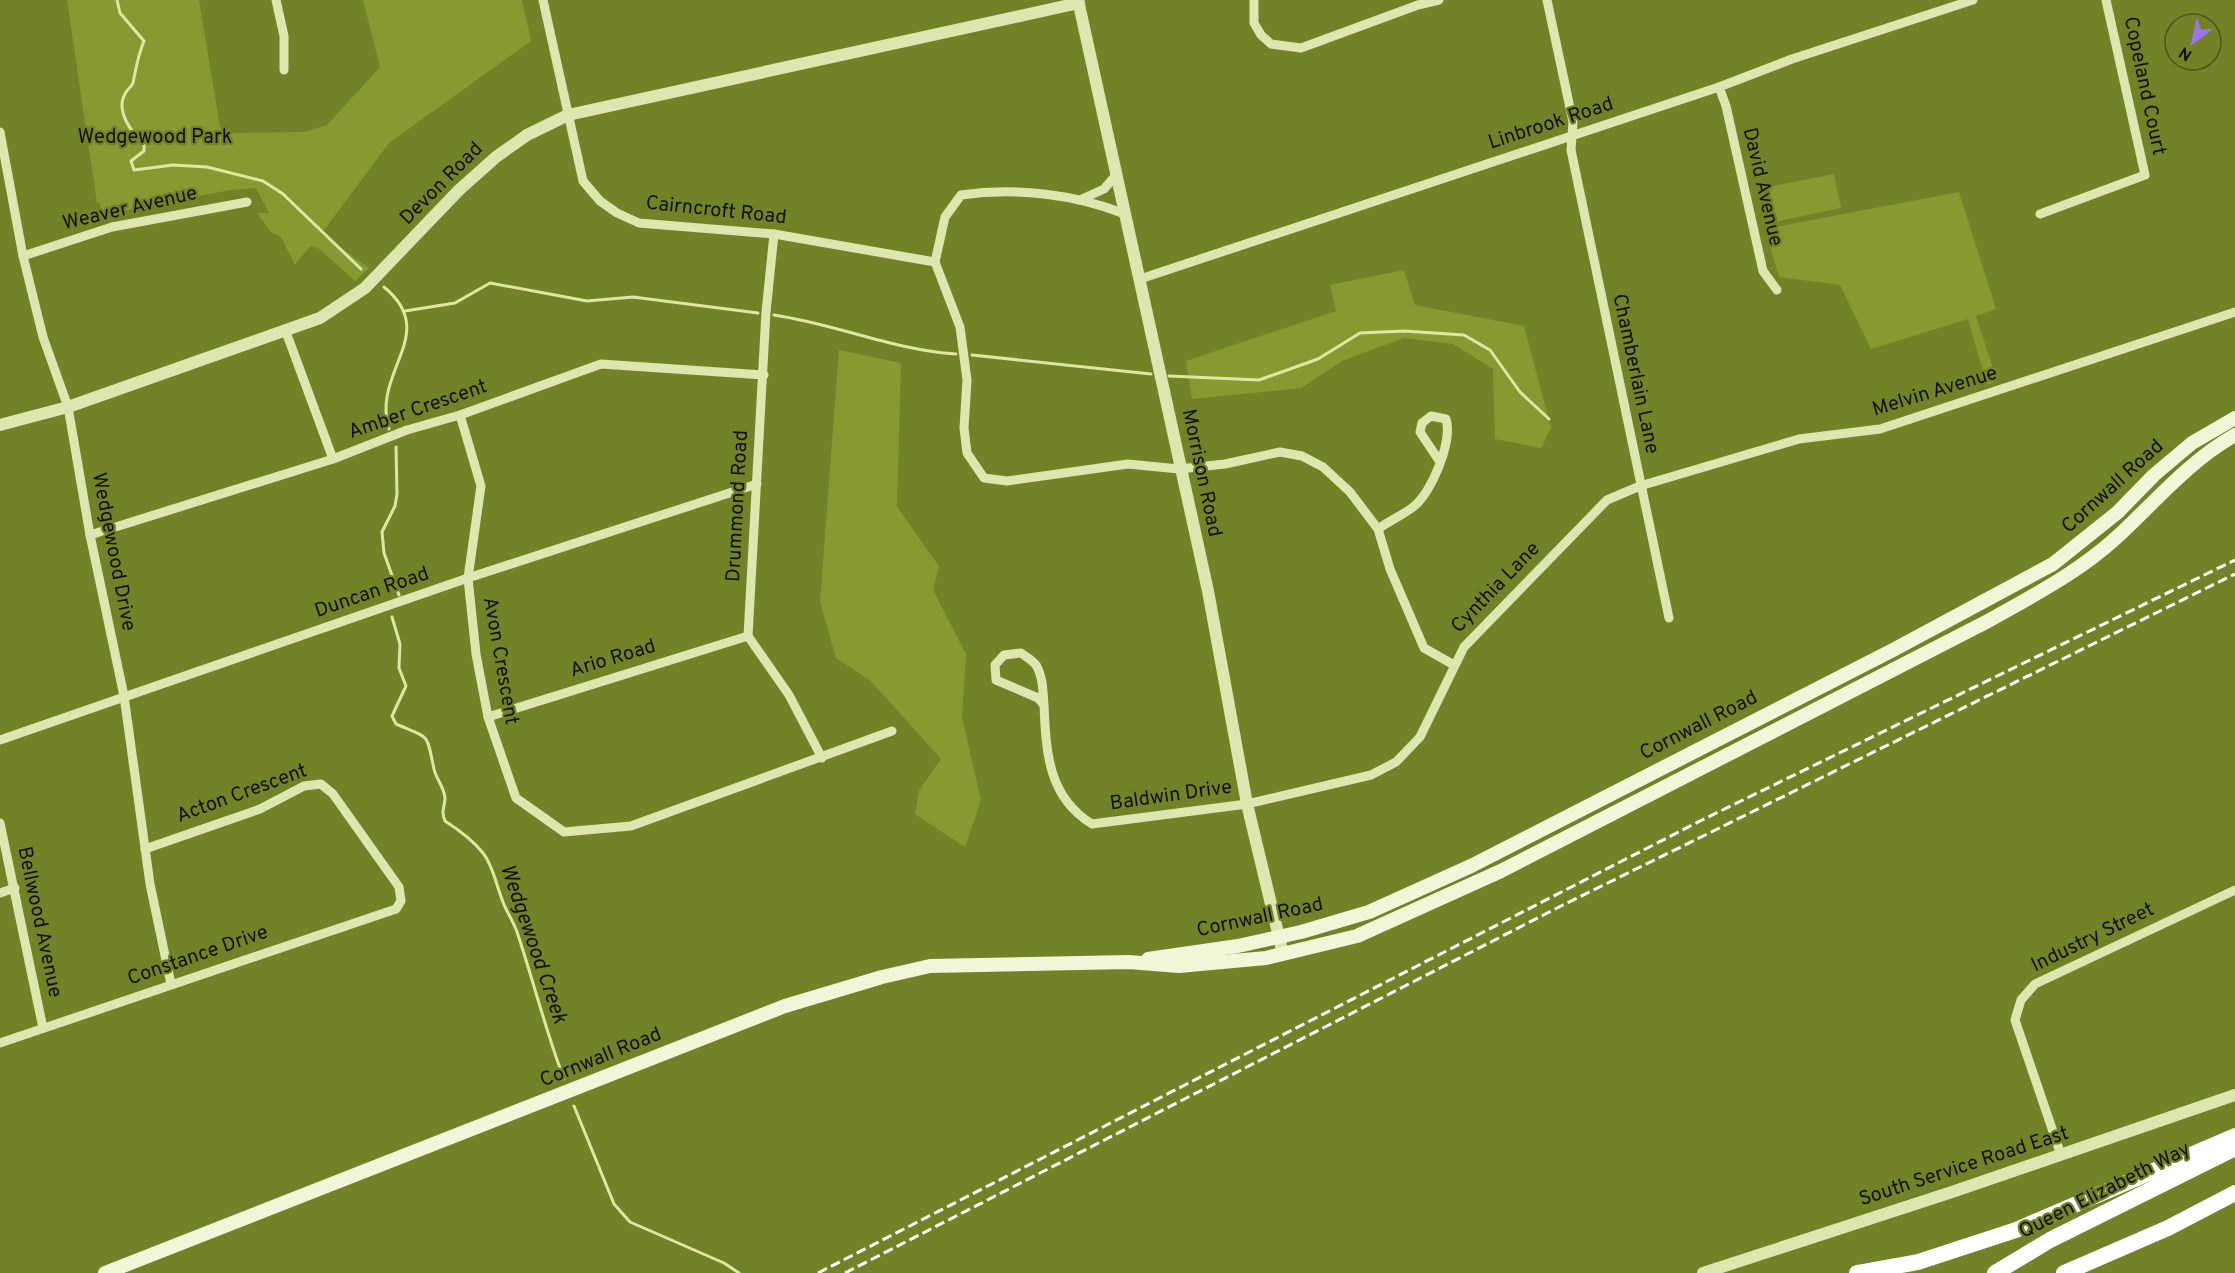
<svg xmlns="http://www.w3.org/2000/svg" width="2235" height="1273" font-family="Overpass,sans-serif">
<rect width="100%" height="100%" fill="#728227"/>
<g fill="#899932">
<path d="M67,0h132l21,127 5,6 80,-1 22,-7 53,-58 -17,-67h159l9,41 -142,102 -68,91 48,34 -14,13 -38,-34 -7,-1 -15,19 -14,-28 -10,-5 -14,-19h12l-13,-25 -26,2 -129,25 -1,-12h-3z"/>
<path d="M1834,174l7,34 -66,14 -7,-35z"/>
<path d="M1959,192l37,117 -20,7 21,65 -10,4 -19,-66 -97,30 -31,-64 -61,-8 -14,-48z"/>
<path d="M1404,270l11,35 109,21 27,102 -10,20 -46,-9 -2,-70 -40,-25 -49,-6 -60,22 -43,28 -109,11 -6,-38 150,-50 -6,-26z"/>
<path d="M839,350l62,13 -4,144 42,59 -6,24 33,64 -4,63 19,83 -16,47 -50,-33 4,-23 22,-32 -71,-79 -34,-22 -16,-56z"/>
</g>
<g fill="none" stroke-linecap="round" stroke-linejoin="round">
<g stroke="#dde7a4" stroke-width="3">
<path d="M117,0l3,13 24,28c-6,14 -8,27 -11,42 -2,5 -6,6 -8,11 -10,17 7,39 19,50v7l-13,10 3,9 39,-5 34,2 56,14 20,13 78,75"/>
<path d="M384,287c57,47 -13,84 5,142"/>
<path d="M405,311l50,-8 35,-20 97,18 46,-4 125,16"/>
<path d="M774,315c62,9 119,35 182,39"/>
<path d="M972,355l179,19"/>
<path d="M1169,376l90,4 59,-21 42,-26 44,-2 60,4 26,15 30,42 29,27"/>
<path d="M396,447l1,47 -2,12 -13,26 2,21 15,42"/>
<path d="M392,617l8,27 -1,24 7,18 -14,30 4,8c35,15 30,8 38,45 2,10 11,19 11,30 -1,10 -4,12 0,22 14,9 27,18 38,32 10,12 14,35 20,49 4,11 12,22 15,33 16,48 28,97 46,144"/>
<path d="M574,1106l40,98 16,18 94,41 15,10"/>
</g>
<g stroke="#dee6b0" stroke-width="9">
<path d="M276,0l8,36v34"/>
<path d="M543,0l40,181 17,20 17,12 22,10 135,11 161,28"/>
<path d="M1254,0v23l7,12 10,9 30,4 117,-43 21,-5"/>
<path d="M1547,0l26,122 -2,28 98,468"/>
<path d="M1719,87l7,19 37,165 14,19"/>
<path d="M0,132l23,124 20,81 25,70 22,128 34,161 26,188 21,100"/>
<path d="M1082,199l22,-10 12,-14"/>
<path d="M1125,214c-51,-20 -110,-27 -164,-19l-16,22 -10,45 25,65 7,53 -3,48 3,25 17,25 23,3 121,-17 51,5 46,-5 55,-12 22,4 21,11 27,25 28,37 12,40 34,79 30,17"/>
<path d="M2040,214l105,-39 -39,-175"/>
<path d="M774,234l-8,78 -18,324 41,59 33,63"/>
<path d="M23,256l89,-29 135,-25"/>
<path d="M1140,279l579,-192 73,-28 181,-59"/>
<path d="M286,332l47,127"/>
<path d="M460,415l21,71 -13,92 8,76 12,63 28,81 48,34 67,-6 261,-95"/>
<path d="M1378,529c11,-8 25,-14 35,-22 19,-14 40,-67 33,-88l-15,-3 -9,7 -2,9 20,30"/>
<path d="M90,535l243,-76 74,-29 53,-15 141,-51 163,11"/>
<path d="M1044,705l-6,-7 -42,-18 -1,-15 9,-10 17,-2c4,3 11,7 15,12 7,11 7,28 8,40 2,47 4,92 48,119l155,-20 124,-29 25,-13 24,-25 44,-90 143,-147 33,-14 159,-47 81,-10 355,-117"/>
<path d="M488,717l260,-81"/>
<path d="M0,740l468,-162 289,-94"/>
<path d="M0,823l43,205"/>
<path d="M0,893l15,-5"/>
<path d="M0,1043l396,-134 5,-8 -2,-14 -66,-93 -12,-10 -17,2 -44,23 -115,40"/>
<path d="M2061,1155l-46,-135 6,-20 14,-16 200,-94"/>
</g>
<g stroke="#dee6b0" stroke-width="12">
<path d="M1078,0l130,591 39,213 36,150"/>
<path d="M0,425l68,-18 252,-89 45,-30 94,-98 37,-33 31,-22 41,-20 511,-112"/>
<path d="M1703,1273l249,-81 283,-97"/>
</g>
<g stroke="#f1f6d9" stroke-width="14">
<path d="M1148,959l90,-13 63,-14 68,-20 102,-46 422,-216 160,-86 65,-52 36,-37 38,-32 43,-25"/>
<path d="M105,1273l680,-267 97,-29 48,-11 199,-4 50,4 87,-8 91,-22 144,-65 489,-251c44,-25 89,-48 127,-83 38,-35 72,-76 118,-102"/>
</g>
<g stroke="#fff" stroke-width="16">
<path d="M1857,1273l61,-11 98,-32 219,-94"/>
<path d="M1995,1273l55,-33 185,-92"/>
<path d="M2064,1273l104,-45 67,-35"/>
</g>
<g stroke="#fff" stroke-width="3" stroke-dasharray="10 4.5" stroke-linecap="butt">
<path d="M818,1273l884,-453 533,-260"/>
<path d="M845,1273l716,-367 674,-332"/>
</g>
</g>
<g text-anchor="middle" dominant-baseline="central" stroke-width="4.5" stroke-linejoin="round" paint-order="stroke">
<g font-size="20" fill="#111" stroke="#728227">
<text transform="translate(2144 86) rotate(78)">Copeland Court</text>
<text transform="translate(1551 124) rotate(-18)">Linbrook Road</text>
<text transform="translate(442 184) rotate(-45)">Devon Road</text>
<text transform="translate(1762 187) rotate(77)">David Avenue</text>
<text transform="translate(130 209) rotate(-13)">Weaver Avenue</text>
<text transform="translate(716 211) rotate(6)">Cairncroft Road</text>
<text transform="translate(1635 374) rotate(78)">Chamberlain Lane</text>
<text transform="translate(1935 392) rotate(-17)">Melvin Avenue</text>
<text transform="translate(418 410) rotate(-19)">Amber Crescent</text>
<text transform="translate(1201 473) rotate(78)">Morrison Road</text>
<text transform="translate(2113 487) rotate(-42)">Cornwall Road</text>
<text transform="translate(738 506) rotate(-87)">Drummond Road</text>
<text transform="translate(113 552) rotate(79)">Wedgewood Drive</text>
<text transform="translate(1496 588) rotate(-46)">Cynthia Lane</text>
<text transform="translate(372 593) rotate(-19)">Duncan Road</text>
<text transform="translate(613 659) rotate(-17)">Ario Road</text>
<text transform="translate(500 661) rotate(80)">Avon Crescent</text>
<text transform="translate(1699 726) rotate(-27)">Cornwall Road</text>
<text transform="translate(242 794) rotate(-20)">Acton Crescent</text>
<text transform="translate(1171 796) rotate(-8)">Baldwin Drive</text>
<text transform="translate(1260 918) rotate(-12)">Cornwall Road</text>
<text transform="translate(39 922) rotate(78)">Bellwood Avenue</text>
<text transform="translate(2093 938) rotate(-26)">Industry Street</text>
<text transform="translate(198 956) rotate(-19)">Constance Drive</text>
<text transform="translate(601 1058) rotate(-22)">Cornwall Road</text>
<text transform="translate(1964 1167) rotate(-18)">South Service Road East</text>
<text transform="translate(2105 1191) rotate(-27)">Queen Elizabeth Way</text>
</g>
<g font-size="20" fill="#111" stroke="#728227">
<text x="155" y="138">Wedgewood Park</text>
</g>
<g font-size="21" font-style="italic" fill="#111" stroke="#728227">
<text transform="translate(533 944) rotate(71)">Wedgewood Creek</text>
</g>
</g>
<g transform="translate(2193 42) rotate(213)"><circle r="28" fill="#728227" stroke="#4b551e" stroke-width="1.5"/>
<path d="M0-4.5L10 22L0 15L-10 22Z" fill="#9c75ee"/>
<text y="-9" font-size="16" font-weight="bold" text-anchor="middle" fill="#111111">N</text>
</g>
</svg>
